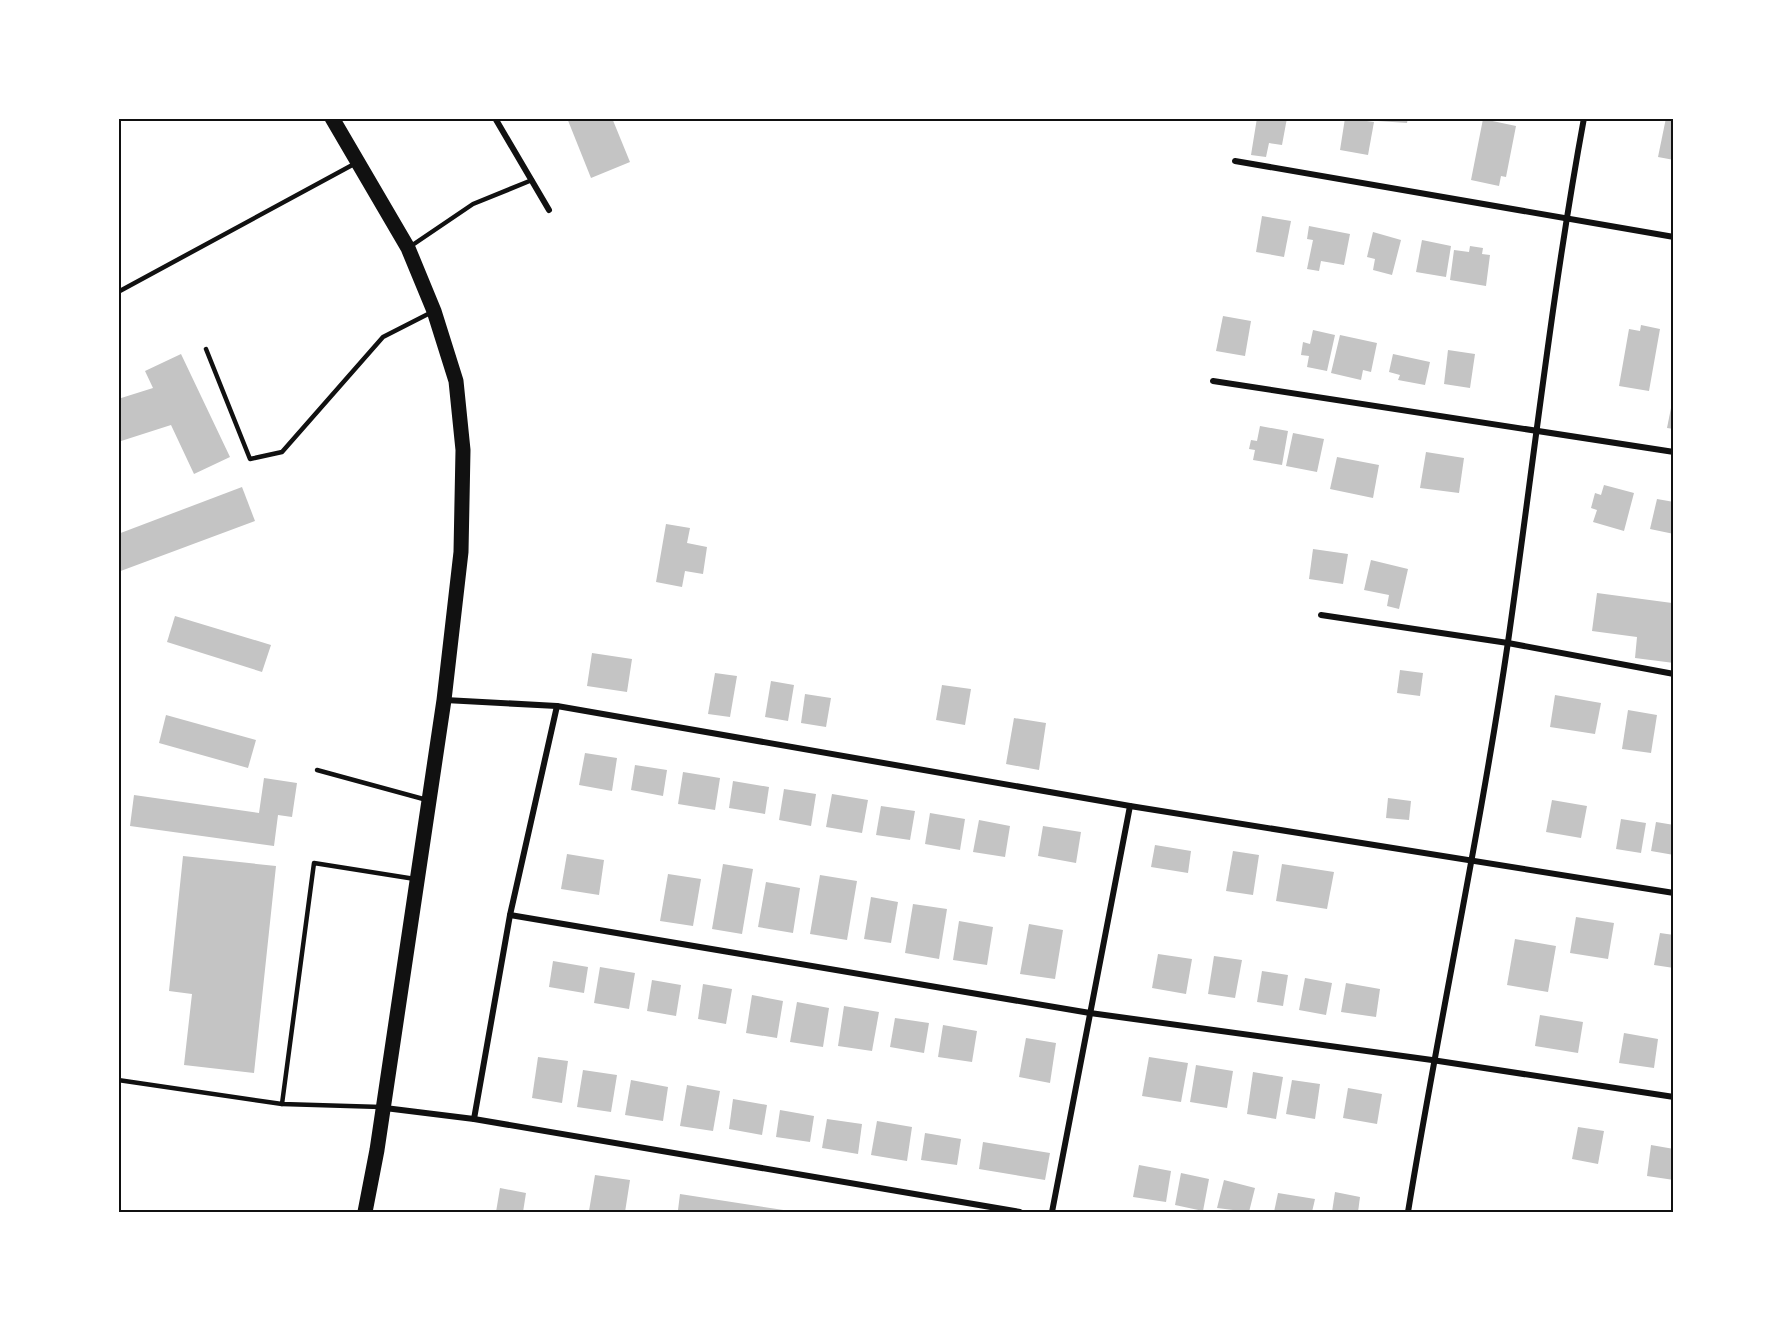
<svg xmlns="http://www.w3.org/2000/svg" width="1792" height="1331" font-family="'Alegreya Sans',sans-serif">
<rect width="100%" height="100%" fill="#fff"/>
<g fill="#c4c4c4">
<path d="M567,118h45l18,44 -39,16z"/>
<path d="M1257,118h30l-5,27 -13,-2 -3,14 -15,-2z"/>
<path d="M1345,118l29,4 -6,33 -28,-5z"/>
<path d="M1378,118h30l-1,5 -29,-2z"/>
<path d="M1666,118l8,1v41l-16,-3z"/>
<path d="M1483,119l33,7 -10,51 -5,-1 -2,10 -28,-6z"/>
<path d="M1262,216l29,5 -7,36 -28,-5z"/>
<path d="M1309,226l41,8 -6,31 -23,-4 -2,10 -12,-2 6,-29 -6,-1z"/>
<path d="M1373,232l28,8 -9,35 -19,-5 2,-11 -8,-2z"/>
<path d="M1422,240l29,6 -5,31 -30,-5z"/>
<path d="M1470,246l13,2 -1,6 8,1 -4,31 -36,-6 4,-30 15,2z"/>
<path d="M1223,316l28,5 -6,35 -29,-5z"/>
<path d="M1641,325l19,4 -11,62 -30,-5 10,-57 11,2z"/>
<path d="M1313,330l22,5 -8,36 -20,-4 2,-11 -8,-1 2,-13 7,2z"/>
<path d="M1340,335l37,8 -6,29 -8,-2 -2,10 -30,-7z"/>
<path d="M1448,350l27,4 -5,34 -26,-4z"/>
<path d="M181,354l49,103 -36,17 -23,-49 -53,17v-43l35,-11 -8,-17z"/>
<path d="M1393,354l37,8 -5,23 -27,-5 2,-5 -11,-3z"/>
<path d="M1672,403h2v26l-7,-1z"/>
<path d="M1260,426l28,5 -6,34 -29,-5 2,-10 -6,-1 2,-9 6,1z"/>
<path d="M1293,433l31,6 -7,33 -31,-6z"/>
<path d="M1426,452l38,6 -5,35 -39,-5z"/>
<path d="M1337,457l42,8 -6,33 -43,-9z"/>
<path d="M1604,485l30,8 -10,38 -31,-9 4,-12 -6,-2 4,-15 6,2z"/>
<path d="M242,487l13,34 -137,51v-38z"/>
<path d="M1657,499l17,3v32l-24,-5z"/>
<path d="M666,524l24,4 -3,15 20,4 -4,27 -18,-3 -3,16 -26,-5z"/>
<path d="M1313,549l35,5 -5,30 -34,-5z"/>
<path d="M1371,560l37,9 -9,40 -12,-3 2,-11 -25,-5z"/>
<path d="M1597,593l75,10 2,60 -39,-5 2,-21 -45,-6z"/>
<path d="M175,616l96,29 -9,27 -95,-30z"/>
<path d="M592,653l40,6 -5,33 -40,-6z"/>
<path d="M1400,670l23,3 -3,23 -23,-3z"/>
<path d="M715,673l22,3 -7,41 -22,-3z"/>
<path d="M771,681l23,4 -6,36 -23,-4z"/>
<path d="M942,685l29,4 -6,36 -29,-5z"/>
<path d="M805,694l26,4 -5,29 -25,-4z"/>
<path d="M1555,695l46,8 -6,31 -45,-7z"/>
<path d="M1628,710l29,5 -6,38 -29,-4z"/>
<path d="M166,715l90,25 -8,28 -89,-25z"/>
<path d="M1014,718l32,5 -7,47 -33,-6z"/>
<path d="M585,753l32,5 -5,33 -33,-6z"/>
<path d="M635,765l32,5 -4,26 -32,-6z"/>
<path d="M683,772l37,6 -5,32 -37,-6z"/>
<path d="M264,778l33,5 -5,34 -14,-2 -4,31 -144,-20 4,-31 125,18z"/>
<path d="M733,781l36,6 -4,27 -36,-6z"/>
<path d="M784,789l32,5 -5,32 -32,-6z"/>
<path d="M832,794l36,6 -6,33 -36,-6z"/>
<path d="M1388,798l23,3 -2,19 -23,-2z"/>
<path d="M1552,800l35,6 -6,32 -35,-6z"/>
<path d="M881,806l34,5 -5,29 -34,-5z"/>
<path d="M930,813l35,6 -5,31 -35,-6z"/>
<path d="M1621,819l25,4 -5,30 -25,-4z"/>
<path d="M979,820l31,6 -5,31 -32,-5z"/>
<path d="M1656,822l18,3v30l-23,-4z"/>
<path d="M1043,826l38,6 -5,31 -38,-7z"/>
<path d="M1155,845l36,6 -3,22 -37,-6z"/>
<path d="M1233,851l26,4 -6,40 -27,-4z"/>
<path d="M567,854l37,6 -5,35 -38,-6z"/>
<path d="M183,856l93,10 -22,207 -70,-8 8,-71 -23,-3z"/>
<path d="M723,864l30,5 -11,65 -30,-5z"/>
<path d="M1282,864l52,8 -7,37 -51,-8z"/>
<path d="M668,874l33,5 -8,47 -33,-5z"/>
<path d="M820,875l37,6 -10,59 -37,-6z"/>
<path d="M766,882l34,6 -7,45 -35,-6z"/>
<path d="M871,897l27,5 -7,41 -27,-4z"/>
<path d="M913,904l34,5 -8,50 -34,-6z"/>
<path d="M1576,917l38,6 -6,36 -38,-6z"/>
<path d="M959,921l34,6 -6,38 -34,-5z"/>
<path d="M1029,924l34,6 -8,49 -35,-5z"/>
<path d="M1660,933l14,2v33l-20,-3z"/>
<path d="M1515,939l41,7 -8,46 -41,-7z"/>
<path d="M1158,954l34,5 -6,35 -34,-6z"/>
<path d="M1214,956l28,4 -7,38 -27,-4z"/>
<path d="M553,961l35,6 -4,26 -35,-6z"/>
<path d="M600,967l35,6 -6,36 -35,-6z"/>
<path d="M1262,971l26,4 -5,31 -26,-4z"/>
<path d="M1305,978l27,5 -6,32 -27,-5z"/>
<path d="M652,980l29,5 -5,31 -29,-5z"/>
<path d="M1346,983l34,6 -4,28 -35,-5z"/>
<path d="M703,984l29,5 -6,35 -28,-5z"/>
<path d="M752,995l31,6 -6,37 -31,-5z"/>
<path d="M797,1002l32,6 -6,39 -33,-5z"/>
<path d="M844,1006l35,6 -7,39 -34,-5z"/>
<path d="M1540,1015l43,7 -5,31 -43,-7z"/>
<path d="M895,1018l34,5 -5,30 -34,-6z"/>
<path d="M943,1025l34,6 -5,31 -34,-5z"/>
<path d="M1624,1033l34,6 -4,29 -35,-5z"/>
<path d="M1026,1038l30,5 -6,40 -31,-6z"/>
<path d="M538,1057l30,4 -6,42 -30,-5z"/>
<path d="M1149,1057l39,6 -7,39 -39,-6z"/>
<path d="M1196,1065l37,6 -6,37 -37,-6z"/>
<path d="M583,1070l34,5 -6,37 -34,-5z"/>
<path d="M1253,1072l30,5 -7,42 -29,-5z"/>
<path d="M631,1080l37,7 -5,34 -38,-6z"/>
<path d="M1292,1080l28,4 -5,35 -29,-5z"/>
<path d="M687,1085l33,6 -7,40 -33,-5z"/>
<path d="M1348,1088l34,6 -5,30 -34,-6z"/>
<path d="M733,1099l34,6 -5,30 -33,-6z"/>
<path d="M780,1110l34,6 -4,26 -34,-5z"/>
<path d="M827,1119l35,5 -4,30 -36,-6z"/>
<path d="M877,1121l35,6 -5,34 -36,-6z"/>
<path d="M1578,1127l26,4 -6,33 -26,-5z"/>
<path d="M925,1133l36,6 -4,26 -36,-5z"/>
<path d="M983,1142l67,11 -5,27 -66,-11z"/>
<path d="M1651,1145l23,4v31l-27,-4z"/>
<path d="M1139,1165l32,6 -5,31 -33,-5z"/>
<path d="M1181,1173l28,6 -6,32 -28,-6z"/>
<path d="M595,1175l35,5 -5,32 -36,-1z"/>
<path d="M1224,1180l31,8 -6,24 -32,-4z"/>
<path d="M500,1188l26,5 -3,19h-27z"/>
<path d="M1335,1192l25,5 -2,15h-26z"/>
<path d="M1278,1193l37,6 -3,13h-38z"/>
<path d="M680,1194l110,17v1l-112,-2z"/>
</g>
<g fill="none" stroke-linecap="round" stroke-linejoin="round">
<g stroke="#111" stroke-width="4.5">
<path d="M411,246l62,-42 59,-24"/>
<path d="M118,292l238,-129"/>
<path d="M206,349l44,110 32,-7 101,-115 49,-25"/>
<path d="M317,770l110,30"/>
<path d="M118,1080l164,24 99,3"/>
<path d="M282,1104l32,-241 101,16"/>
</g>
<g stroke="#111" stroke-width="6">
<path d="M495,118l54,92"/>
<path d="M1235,161l439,76"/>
<path d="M1213,381l461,71"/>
<path d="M1321,615l187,28 166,31"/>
<path d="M445,700l112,6 573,100 544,87"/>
<path d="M510,915l580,98 342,47 242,37"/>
<path d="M385,1108l89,11 546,93"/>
<path d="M474,1119l36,-204 47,-209"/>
<path d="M1052,1212l78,-406"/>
<path d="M1408,1212c31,-190 72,-379 100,-570 25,-175 44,-350 76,-524"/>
</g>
<path stroke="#111" stroke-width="15" d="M332,118l76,130 26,63 22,70 7,69 -2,102 -17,148 -67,450 -12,62"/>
</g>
<rect width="1792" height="1331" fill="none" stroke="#ffffff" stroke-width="240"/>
<rect x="120" y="120" width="1552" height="1091" fill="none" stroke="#111" stroke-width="2"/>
</svg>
